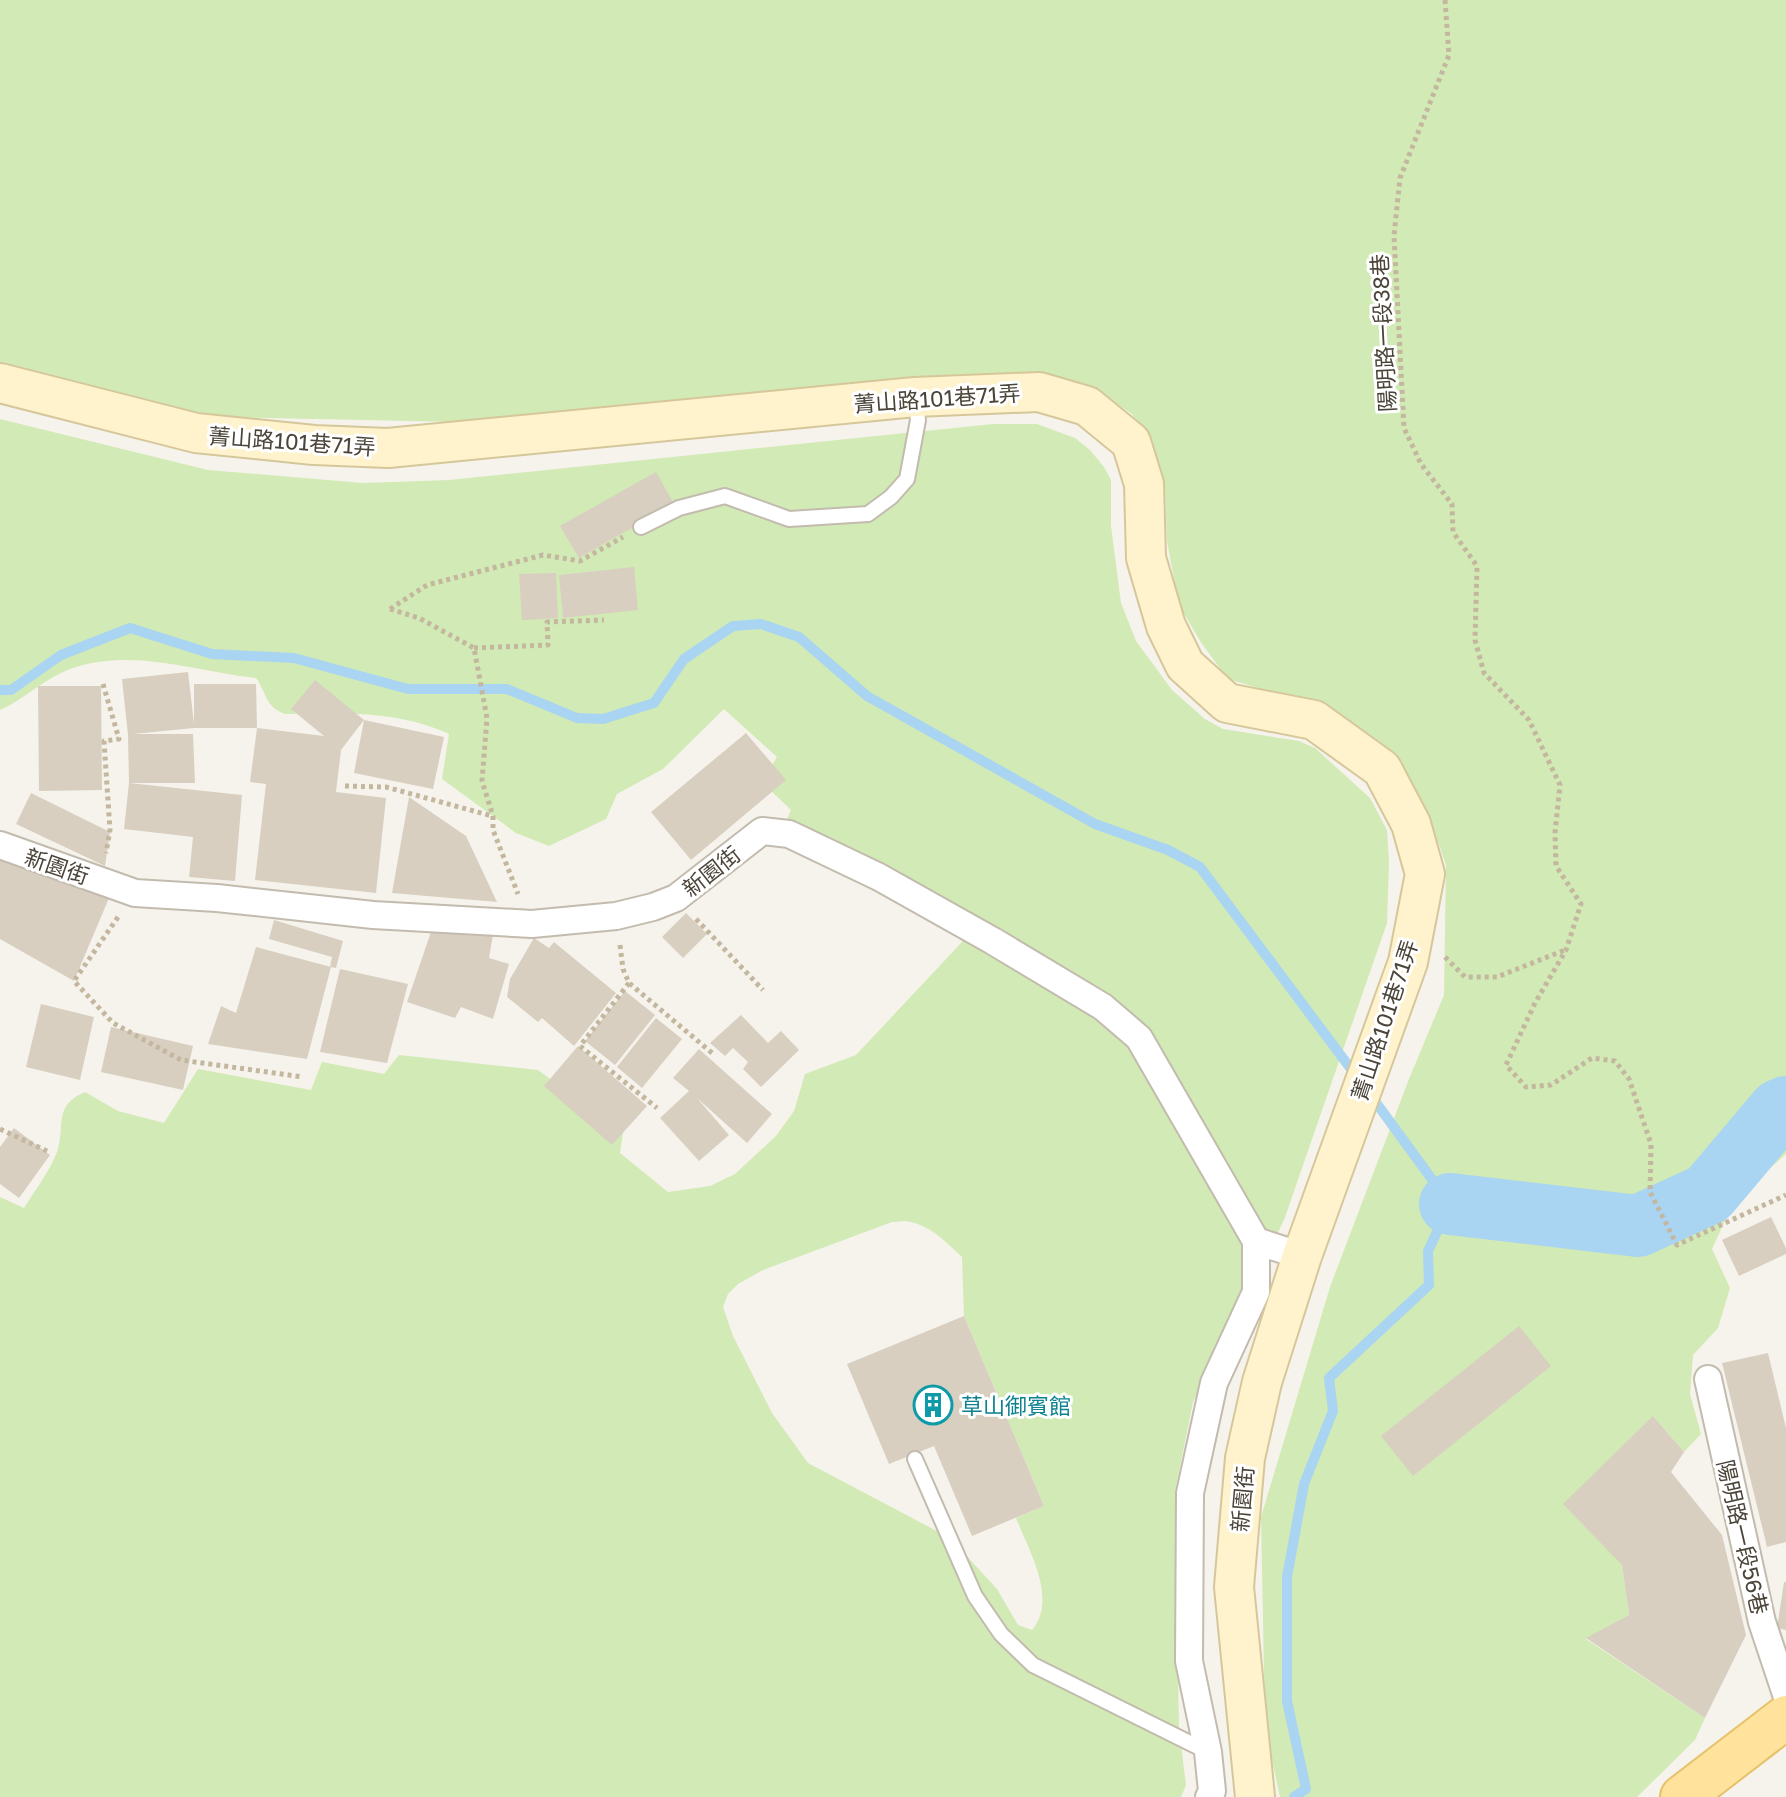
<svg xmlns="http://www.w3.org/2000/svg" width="1786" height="1797" font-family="'Golos Text','Noto Sans TC',sans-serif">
<rect width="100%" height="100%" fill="#f6f3ec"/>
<g fill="#d2eab5" fill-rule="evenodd">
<path d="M0,0h1786v1154l-51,45 -23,50 18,39 -12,40 -25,27 -3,39 11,40 -17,18 -31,-36 -31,149 7,50 -43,24 119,79 -10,22 -58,57h-357l-15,-70 -4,-210 69,-230 79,-208 35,-84 2,-130 -15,-44 -44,-69 -63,-44 -96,-29 -26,-35 -23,-39 -12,-64 -2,-53 -16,-45 -17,-29 -34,-23 -638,31 -247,-5 -213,-52z"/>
<path d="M0,419l208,51 155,13 86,-3 544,-56h44l38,14 15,12 14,17 7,13v46l10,77 15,38 36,49 33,29 18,10 76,12 16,7 55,50 17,32 2,32 -2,61 -103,297 -91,182 -18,89 4,238 7,56 -5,12h-1181v-600l24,11c11,-18 26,-37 33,-56 9,-26 -5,-46 28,-60l33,19 46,12 34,-54 113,21 11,-28 62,12 15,-19 139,15 85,63 -3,20 48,39 42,-6 25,-12 41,-38 18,-25 11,-37 51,-19 106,-113 3,-30 -180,-88 6,-14 -29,-28 15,-25 -53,-48 -61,60 -46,25 -11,25 -57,27 -33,-13 -74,-54 7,-45c-53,-24 -107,-21 -164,-20 -20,-7 -18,-21 -29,-36 -62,-7 -125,-31 -186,-9 -25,9 -45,30 -70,41zM905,1221c24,3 39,19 57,36l2,59 80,190 -28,12c13,33 42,81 16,112l-14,-5 -21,-36 -47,-51 -142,-75 -36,-50 -39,-77 -10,-29 5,-13 10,-10 25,-14 129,-48z"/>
</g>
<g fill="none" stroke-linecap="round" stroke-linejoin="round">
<g stroke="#a9d4f2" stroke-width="10">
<path d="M0,690h11l50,-35 69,-27 82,26 82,4 114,31h99l70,29 26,1 51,-16 30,-44 49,-33 28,-2 38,13 68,59 228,128 73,26 32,17 157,210"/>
<path d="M1294,1797l12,-8 -19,-88v-124l17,-93 29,-73 -4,-33 100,-93 -1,-34 22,-47 -81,-111"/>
</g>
<path stroke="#a9d4f2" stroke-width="62" d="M1450,1204l188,22 70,-32 71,-84 7,-3"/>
</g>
<g fill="#d8cfc1">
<path d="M656,472l18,32 -95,54 -19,-32z"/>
<path d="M634,567l4,43 -75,8 -4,-43z"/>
<path d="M556,573l2,45 -36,2 -3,-46z"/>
<path d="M188,672l6,52v-40h62l1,44h-63l-61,6h60l2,49h-66l-1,-48 -6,-56z"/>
<path d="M315,680l49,40 -23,30 -5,42 50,6 -10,95 -121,-13 11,-96 -16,-2 7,-54 67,8 -33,-27z"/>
<path d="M38,686h63l1,104 -63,1z"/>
<path d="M364,720l80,17 -11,52 -79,-16z"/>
<path d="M746,733l40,47 -95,80 -40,-48z"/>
<path d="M129,783l113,12 -7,86 -46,-4 4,-40 -69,-8z"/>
<path d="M31,793l79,39 -5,34 -89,-42z"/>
<path d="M409,797l57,39 31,66 -105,-9z"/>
<path d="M0,847l109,51 -35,83 -74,-42z"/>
<path d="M686,913l21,21 -24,24 -21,-21z"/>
<path d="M274,920l69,21 -7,27 -6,-1 2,-10 -63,-18z"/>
<path d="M432,929l61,6 -4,23 20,6 -16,55 -32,-12 -6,11 -48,-16z"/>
<path d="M534,938l15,10 5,-6 62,51 -42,53 -32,-28 -4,4 -31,-25 3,-18z"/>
<path d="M256,947l75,20 -24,92 -99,-15 13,-38 15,7z"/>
<path d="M340,969l68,15 -21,79 -67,-11z"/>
<path d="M625,991l30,24 -40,50 -30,-24z"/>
<path d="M41,1004l53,13 -14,63 -54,-13z"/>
<path d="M741,1015l27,28 13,-12 18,19 -38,37 -18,-18 5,-7 -15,-14 -8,8 -15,-13z"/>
<path d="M656,1018l26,21 -40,49 -25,-21z"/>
<path d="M111,1027l82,19 -10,44 -82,-18z"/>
<path d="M578,1046l69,60 -35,39 -68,-59z"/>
<path d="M699,1049l73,65 -25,29 -50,-45 32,37 -30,26 -39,-43 29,-27 -16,-13z"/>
<path d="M14,1128l36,27 -31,43 -19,-14v-37z"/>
<path d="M1771,1217l15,31v6l-47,22 -17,-36z"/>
<path d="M964,1316l80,190 -72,30 -38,-90 -45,18 -42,-100z"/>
<path d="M1519,1326l32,40 -138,110 -32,-40z"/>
<path d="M1768,1353l18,75v114l-19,5 -45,-184z"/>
<path d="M1653,1416l31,36 -13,20 51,63 24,100 -41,83 -119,-80 43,-23 -7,-50 -59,-61z"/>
<path d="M1784,1582h2v48l-9,-2z"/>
</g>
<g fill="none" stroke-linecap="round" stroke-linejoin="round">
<g stroke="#c2bbae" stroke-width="18">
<g id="lane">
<path d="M641,527l38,-19 46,-12 64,23 79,-5 23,-17 16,-18 11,-59 -3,-22"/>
<path d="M915,1459l60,137 26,38 32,31 175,87"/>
</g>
</g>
<g stroke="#c2bbae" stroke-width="30">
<g id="street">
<path d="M0,845l135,48 82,5 156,17 159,9 84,-8 37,-9 23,-9 86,-67 27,3 90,43 114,64 110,66 36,31 117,203v51l-42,91 -24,110 -1,168 19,91 4,39 -3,6"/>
<path d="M1256,1241l46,15"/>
<path d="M1708,1379l54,243 24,72"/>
</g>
</g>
<g stroke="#d6c79b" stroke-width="42">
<path id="secondary" d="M0,383l196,50 118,12 74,3 527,-51 124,-5 48,14 44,36 13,42 2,74 20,68 19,39 42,38 87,17 68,49 29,55 14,50 -17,88 -106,294 -40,126 -17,76 -11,129 21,210"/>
</g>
<g stroke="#e6c16a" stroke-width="46">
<path id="primary" d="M1682,1797l104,-80"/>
</g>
<g stroke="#c4b79f" stroke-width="5" stroke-dasharray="4 4" stroke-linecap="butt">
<path d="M1445,0l4,55 -49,123 -6,58 10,192 17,36 31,40 1,28 24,34 -2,74 9,33 45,47 31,65 -5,48 1,33 25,38 -15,46 -31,53 -29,62 20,22 25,-2 41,-27 23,3 14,18 22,65 -1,48 27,53 109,-50"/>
<path d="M390,609l29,9 55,30 13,70 -5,63 11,35v14l25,64"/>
<path d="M390,609l37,-24 116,-30 37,6 43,-24"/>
<path d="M474,648l74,-3 -1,-23 57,-2"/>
<path d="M103,684l16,55 -15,2 6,89 -4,23"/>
<path d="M345,786l41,1 106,29"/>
<path d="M118,917l-44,64 39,42 68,37 122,17"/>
<path d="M696,919l67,71"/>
<path d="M620,945l3,24 6,14 83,70"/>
<path d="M1445,957l20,20h32l68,-27"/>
<path d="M629,983l-49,63 77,62"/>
<path d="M0,1129l49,23"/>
</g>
<use href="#lane" stroke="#fff" stroke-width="14"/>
<use href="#street" stroke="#fff" stroke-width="26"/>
<use href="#secondary" stroke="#fff3cd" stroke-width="38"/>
<use href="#primary" stroke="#ffe39c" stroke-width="42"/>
</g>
<defs>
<g id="building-ring" transform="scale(2)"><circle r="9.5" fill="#fff" stroke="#0f9aa8" stroke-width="1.5"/><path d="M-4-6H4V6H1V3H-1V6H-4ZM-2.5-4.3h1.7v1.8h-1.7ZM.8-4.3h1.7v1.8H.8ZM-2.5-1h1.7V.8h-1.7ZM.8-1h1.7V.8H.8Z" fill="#0f9aa8"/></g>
</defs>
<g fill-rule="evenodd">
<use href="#building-ring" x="933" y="1405"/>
</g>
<g text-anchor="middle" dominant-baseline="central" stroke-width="6" stroke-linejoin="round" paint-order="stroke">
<g font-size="22" fill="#4b4439" stroke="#fff">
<text transform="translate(1383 333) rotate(-93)">陽明路一段38巷</text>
<text transform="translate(937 398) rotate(-4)">菁山路101巷71弄</text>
<text transform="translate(292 441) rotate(4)">菁山路101巷71弄</text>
<text transform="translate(57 866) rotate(19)">新園街</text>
<text transform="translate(711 871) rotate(-38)">新園街</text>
<text transform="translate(1384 1020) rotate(-72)">菁山路101巷71弄</text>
<text transform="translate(1242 1499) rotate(-85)">新園街</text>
<text transform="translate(1743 1537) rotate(77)">陽明路一段56巷</text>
</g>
<g font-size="22" fill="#0d838f" stroke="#fff" text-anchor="start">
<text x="961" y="1405">草山御賓館</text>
</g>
</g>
</svg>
